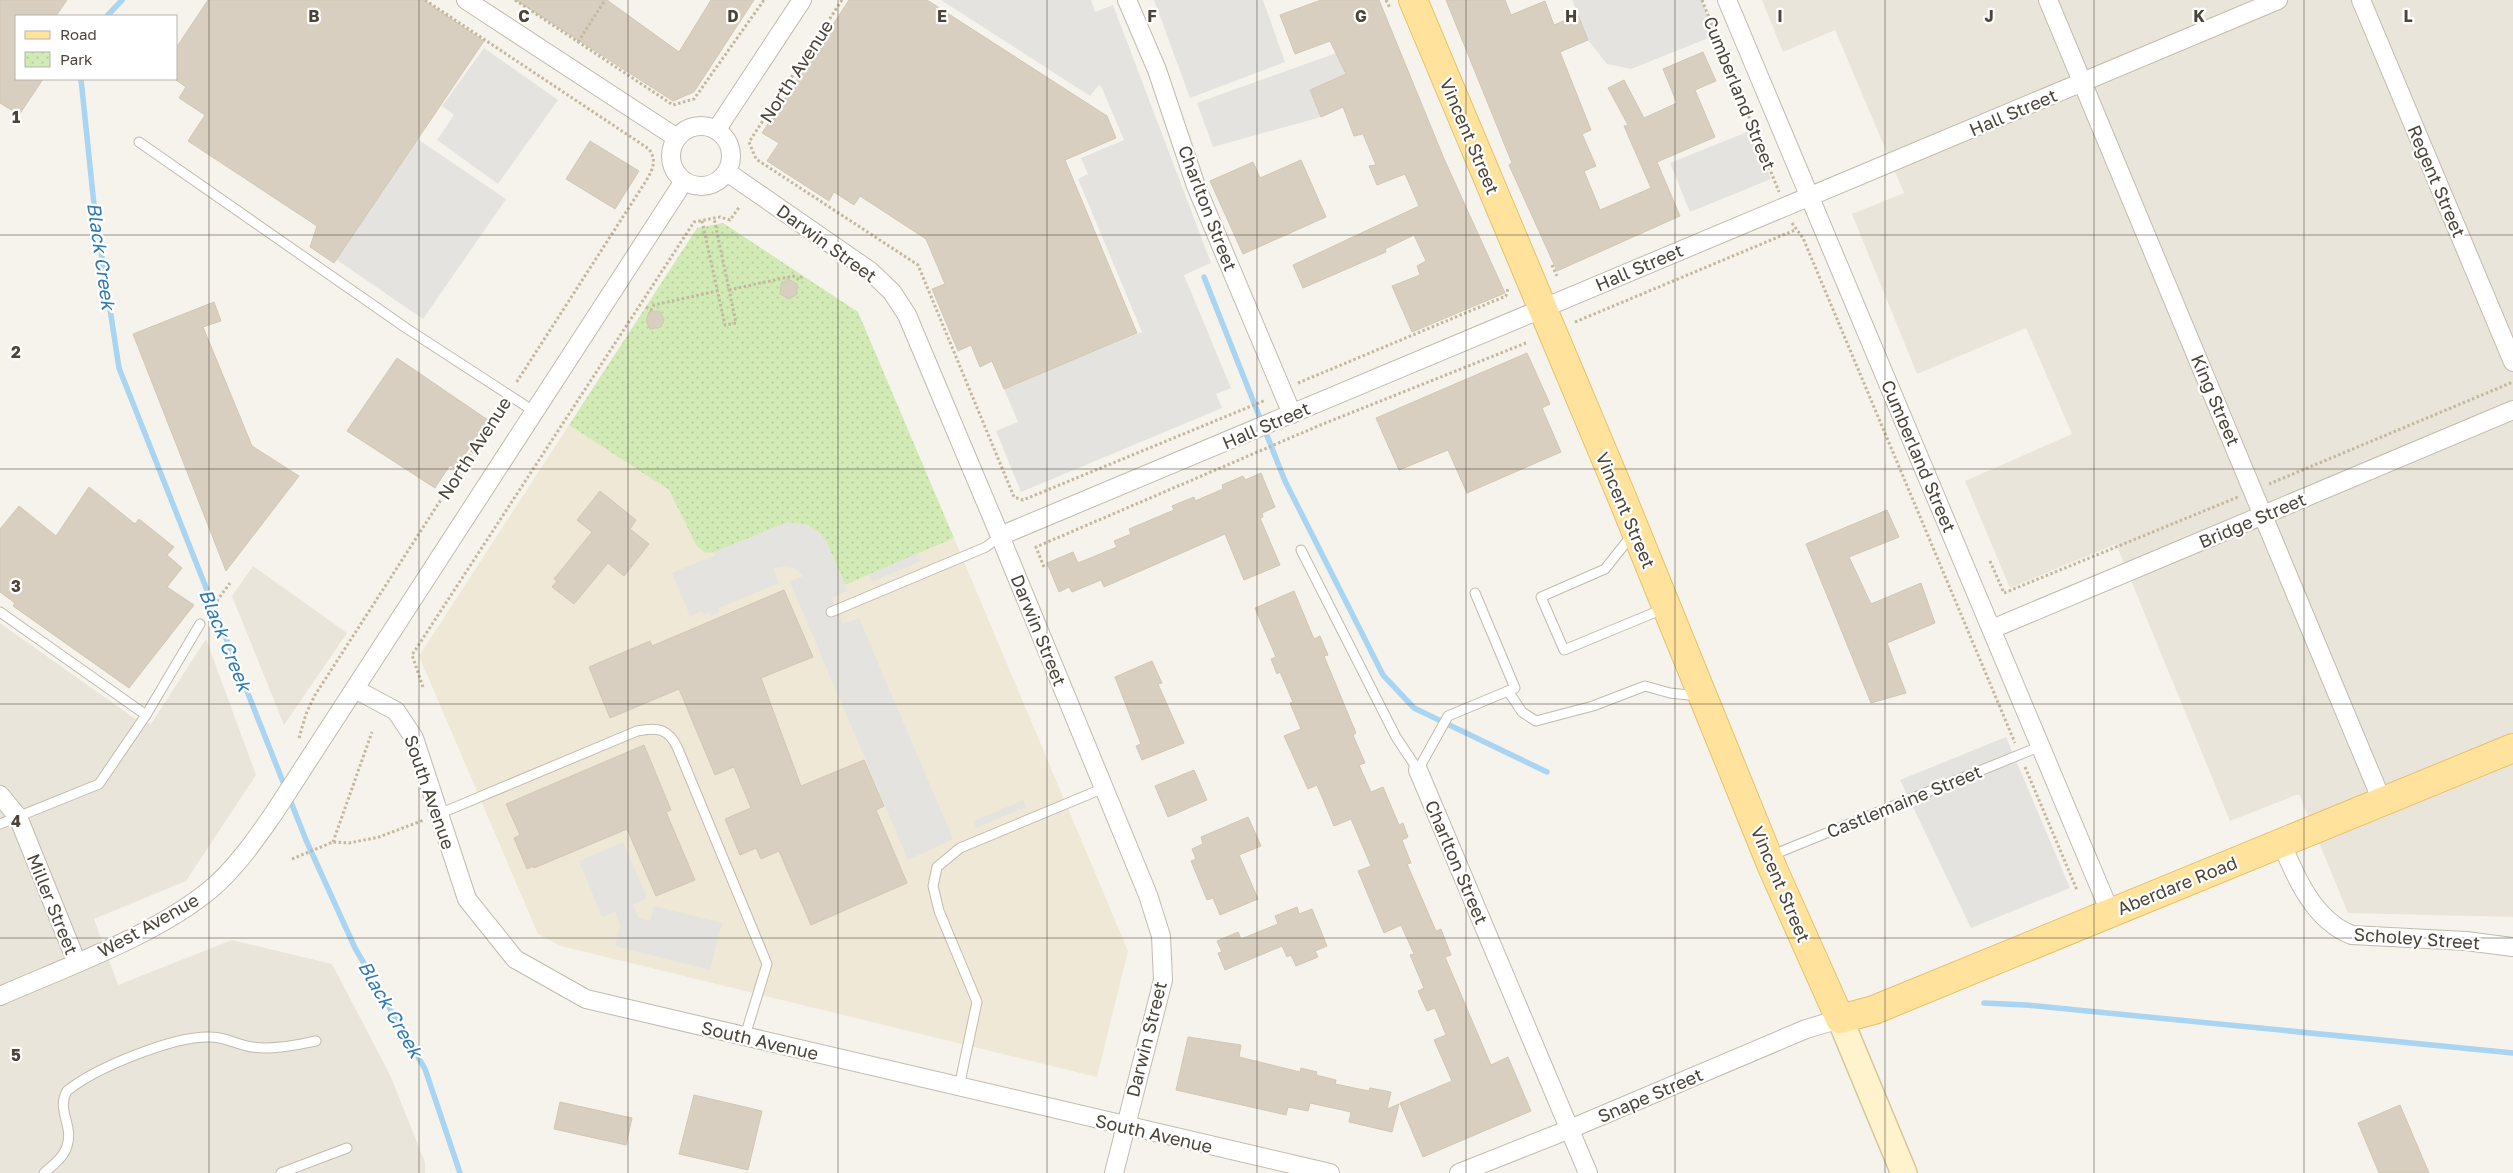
<svg xmlns="http://www.w3.org/2000/svg" width="2513" height="1173" font-family="'Golos Text',sans-serif">
<defs>
<pattern id="park-dots" width="8" height="8" patternUnits="userSpaceOnUse" patternTransform="scale(1.25)"><rect width="8" height="8" fill="#d2eab5"/><path d="M2 2h.1M6 6h.1" fill="none" stroke="#b6ca9c" stroke-width="1.8" stroke-linecap="round"/></pattern>
</defs>
<rect width="100%" height="100%" fill="#f6f3ec"/>
<g fill="#eae5da">
<path d="M1762,0h751v917l-165,-4 -49,-119 -69,27 -114,-277 -106,44 -45,-107 107,-47 -46,-106 -109,46 -65,-160 52,-21 -69,-163 -52,22z"/>
<path d="M253,566l94,67 -63,92 -52,-129z"/>
<path d="M0,623l134,95 17,6 55,-85 50,136 -70,106 -92,38 24,66 114,-45 100,24 58,111 35,87v11h-425z"/>
</g>
<path fill="#efe8d6" d="M569,425l100,65 27,55 130,-4 19,44 109,-47 174,413 -31,126 -536,-131 -23,-12 -119,-278z"/>
<path fill="url(#park-dots)" d="M723,223l135,89 96,226 -109,47 -19,-44 -121,12 -9,-8 -27,-55 -100,-65 128,-197z"/>
<g fill="#e5e3e0">
<path d="M941,0h150l4,12 18,-7 98,258 -27,12 47,113 -15,6 6,14 -201,84 -25,-61 22,-9 -14,-33 138,-57 -64,-153 10,-5 -7,-16 43,-18 -23,-54 -2,-1 -9,11z"/>
<path d="M1154,0h109l22,62 -95,36z"/>
<path d="M1572,0h129l15,35 -85,34 -24,-5 -19,-24z"/>
<path d="M484,48l74,52 -60,84 -61,-44 17,-25 -12,-9z"/>
<path d="M1339,52l7,22 -36,16 11,27 -108,30 -16,-44z"/>
<path d="M1752,130l19,49 -81,33 -20,-49z"/>
<path d="M416,138l90,61 -83,120 -89,-61 74,-104z"/>
<path d="M787,522l19,2 15,10 5,7 21,50 -15,7 11,26 16,-6 94,221 -45,21 -118,-278 13,-6 -9,-8 -7,-2 -14,2 6,15 -60,25 1,4 -9,4 -1,-4 -6,3 -2,-4 -12,5 -18,-43 43,-18 -1,-3z"/>
<path d="M918,553l3,8 -49,21 -3,-7z"/>
<path d="M2006,737l64,151 -99,40 -71,-148z"/>
<path d="M1023,800l3,7 -50,21 -2,-7z"/>
<path d="M623,842l24,56 -14,7 5,12 12,4 4,-15 68,17 -12,47 -95,-24 5,-21 -5,-13 -13,5 -23,-56z"/>
</g>
<g fill="none" stroke-linecap="round" stroke-linejoin="round">
<g stroke="#a9d4f2" stroke-width="5.5">
<path d="M107,16l15,-16"/>
<path d="M81,79l13,126 25,163 187,472 49,108 70,121 35,104"/>
<path d="M1204,277l81,204 98,194 31,33 133,64"/>
<path d="M1984,1003l42,2 487,48"/>
</g>
</g>
<g fill="#d8cfc1" stroke="#d3c7b4">
<path d="M0,0h67l-11,16h-40v63h27l-24,36 -19,-12z"/>
<path d="M208,0h215l61,41 -150,222 -24,-16 7,-21 -129,-85 17,-26 -26,-17 7,-11 -10,-7v-32z"/>
<path d="M516,0h91l72,52 32,-52h43l-60,92 -21,9z"/>
<path d="M849,0h78l180,116 9,22 -51,22 72,173 -133,56 -12,-28 -12,6 -9,-22 -13,6 -26,-62 13,-5 -19,-45 -66,-43 -6,9 -20,-13 -5,9 -62,-40 12,-18 -17,-10z"/>
<path d="M1321,0h58l66,161 60,132 -93,39 -20,-46 28,-11 -3,-9 9,-5 -12,-26 -29,14 1,3 -83,36 -10,-23 126,-59 -14,-32 -28,11 -8,-19 7,-1 -13,-31 -9,2 -11,-29 -22,10 -11,-27 36,-16 -16,-33 -35,13 -15,-39z"/>
<path d="M1446,0h59l6,15 34,-14 9,24 24,-10 10,25 -28,12 31,78 -9,4 14,32 -12,5 16,39 51,-22 -27,-62 4,-1 -20,-37 16,-8 20,38 33,-15 -14,-34 40,-17 13,29 -21,9 20,47 -58,25 23,54 -123,55 -48,-106 3,-2z"/>
<path d="M590,141l49,30 -24,38 -49,-30z"/>
<path d="M1301,160l25,57 -83,37 -33,-73 43,-19 7,16z"/>
<path d="M788,279l9,5v10l-8,5 -9,-5 1,-10z"/>
<path d="M214,302l7,19 -18,6 49,119 47,30 -73,95 -93,-237z"/>
<path d="M659,311l5,8 -3,8 -11,2 -4,-8 3,-9z"/>
<path d="M1527,353l23,51 -8,4 19,44 -94,41 -19,-43 -49,20 -23,-52z"/>
<path d="M397,358l91,62 -33,49 -5,-4 -15,23 -88,-57z"/>
<path d="M1261,473l14,34 -13,6 1,4 -3,1 20,47 -36,15 -19,-46 -121,53 -3,-7 -29,12 -3,-5 -10,5 -12,-29 26,-11 5,11 39,-16 -3,-6 17,-7 -2,-5 45,-19 -2,-4 22,-9 1,4 28,-12 -1,-4 21,-9 2,4z"/>
<path d="M89,487l46,37 4,-5 35,28 -7,8 15,13 -15,19 27,18 -65,83 -116,-82 2,-3 -15,-11v-63l19,-23 37,30z"/>
<path d="M600,491l36,29 -6,9 19,15 -25,32 -16,-13 -34,41 -22,-17 5,-6 -3,-2 38,-47 -15,-12z"/>
<path d="M1887,510l12,27 -50,20 22,47 50,-21 14,40 -48,20 19,50 -35,10 -65,-159z"/>
<path d="M784,590l29,67 -52,21 40,108 63,-26 20,46 -8,4 31,73 -96,42 -32,-74 -18,8 -5,-11 -16,7 -15,-36 26,-11 -17,-41 -19,8 -36,-86 -69,29 -21,-51 61,-26 2,5z"/>
<path d="M1294,591l20,48 6,-3 8,19 -4,1 32,77 -3,2 12,28 -6,2 12,27 12,-5 16,38 4,-2 5,14 -6,3 9,23 -4,1 29,67 5,-2 10,26 -6,2 46,108 17,-8 23,54 -108,46 -23,-54 52,-22 -18,-41 12,-5 -11,-27 -8,3 -9,-20 6,-3 -14,-33 4,-1 -13,-29 -17,8 -26,-62 13,-5 -20,-47 -17,7 -17,-41 -9,4 -24,-53 17,-7 -11,-26 3,-1 -13,-30 -3,2 -6,-15 5,-2 -21,-49z"/>
<path d="M1152,661l10,22 -4,1 26,59 -42,17 -6,-14 5,-2 -26,-67z"/>
<path d="M644,745l27,65 -5,2 29,68 -39,16 -29,-67 -93,39 -1,-2 -6,3 -13,-31 6,-3 -14,-31z"/>
<path d="M1194,770l13,30 -39,17 -13,-31z"/>
<path d="M1248,817l13,29 -22,9 19,44 -38,16 -7,-17 -6,2 -16,-39 5,-2 -4,-10 11,-5 -2,-7z"/>
<path d="M1297,907l2,7 13,-5 15,37 -12,5 3,6 -22,9 -5,-11 -4,2 -5,-11 -57,24 -7,-17 4,-1 -5,-11 21,-9 3,7 37,-15 -3,-8z"/>
<path d="M1188,1037l53,8 -2,12 61,15 1,-4 16,4 -1,3 20,5 -1,4 34,7 1,-3 21,4 -4,17 12,-5 -7,28 -43,-10 2,-10 -41,-9 -2,8 -20,-4 -2,8 -110,-25z"/>
<path d="M694,1095l68,16 -14,59 -69,-16z"/>
<path d="M560,1102l72,16 -6,27 -72,-16z"/>
<path d="M2400,1105l29,68h-50l-21,-50z"/>
</g>
<g fill="none" stroke-linecap="round" stroke-linejoin="round">
<g stroke="#c2bbae" stroke-width="11">
<g id="lane">
<path d="M139,142l267,186 129,84"/>
<path d="M1632,535l-27,34 -64,28 23,53 99,-41"/>
<path d="M1301,550l95,187 22,33 30,-54 67,-28 -40,-95"/>
<path d="M0,612l146,103"/>
<path d="M831,612l155,-65 14,-11"/>
<path d="M1508,691l14,21 14,9 57,-15 52,-20 25,7 28,3"/>
<path d="M439,814l198,-83c20,-4 32,-3 41,18l89,215 -22,72"/>
<path d="M0,824l99,-40 47,-69 54,-91"/>
<path d="M1770,856l271,-110"/>
<path d="M959,1087l18,-85 -38,-91 -6,-25 4,-19 23,-19 144,-60"/>
<path d="M44,1173c9,-8 20,-16 23,-27 7,-20 -11,-36 0,-55 28,-23 108,-56 144,-54 14,0 27,8 41,10 22,3 43,-2 64,-6"/>
<path d="M281,1173l66,-25"/>
</g>
</g>
<g stroke="#c2bbae" stroke-width="20">
<g id="street">
<path d="M466,0l211,138"/>
<path d="M1127,0l30,70 39,116 96,228"/>
<path d="M1727,0l383,912"/>
<path d="M2048,0l334,801"/>
<path d="M2361,0l152,362"/>
<circle cx="701" cy="156" r="30"/>
<path d="M717,129l85,-129"/>
<path d="M727,172l143,99 22,21 15,23 93,221 148,359 13,41 2,44 -49,193"/>
<path d="M1000,536l1278,-536"/>
<path d="M1992,629l521,-219"/>
<path d="M355,689l41,22 18,27 53,161 48,60 71,40 744,174"/>
<path d="M1418,770l170,403"/>
<path d="M0,795l18,22 59,146"/>
<path d="M2281,842c14,34 33,79 71,93l114,6 47,6"/>
<path d="M0,996c66,-29 156,-61 211,-107 25,-21 44,-49 63,-76l410,-632"/>
<path d="M1459,1173l111,-44 236,-100 34,-10"/>
</g>
</g>
<g stroke="#d6c79b" stroke-width="28">
<path id="secondary" d="M1840,1019l64,154"/>
</g>
<g stroke="#e6c16a" stroke-width="30">
<path id="primary" d="M1413,0l208,495 152,374 67,150 34,-9 639,-262"/>
</g>
<g stroke="#c4b79f" stroke-width="3" stroke-dasharray="2.5 2.5" stroke-linecap="butt">
<path d="M425,0l224,149c8,12 4,20 -3,32l-130,202"/>
<path d="M515,0l158,105 21,-6 70,-99"/>
<path d="M842,0l-93,142 7,17 162,106 96,232 9,3 243,-100"/>
<path d="M1386,0l4,8"/>
<path d="M1702,0l77,192"/>
<path d="M578,42l27,-42"/>
<path d="M702,221l23,104 11,-2 -22,-105"/>
<path d="M1792,223l11,15 212,505"/>
<path d="M1552,265l5,11"/>
<path d="M729,290l64,-14 6,4 3,-4"/>
<path d="M646,307l5,3 3,-5 63,-14"/>
<path d="M1575,322l220,-92"/>
<path d="M1298,383l208,-87 2,-8"/>
<path d="M2269,484l244,-102"/>
<path d="M1990,561l14,32 234,-96"/>
<path d="M1044,567l-8,-20 282,-121 208,-83"/>
<path d="M208,613l22,-30"/>
<path d="M423,687l-11,-32 282,-433 26,-5 10,3 10,-14"/>
<path d="M299,738l7,-24 9,-19 187,-290"/>
<path d="M2025,767l52,123"/>
<path d="M333,842l39,-110"/>
<path d="M292,859l41,-17 16,1 30,-6 45,-17"/>
</g>
<use href="#lane" stroke="#fff" stroke-width="9"/>
<use href="#street" stroke="#fff" stroke-width="18"/>
<use href="#secondary" stroke="#fff3cd" stroke-width="25"/>
<use href="#primary" stroke="#ffe39c" stroke-width="28"/>
</g>
<path fill="none" stroke="#4b4439" stroke-width="1" stroke-opacity="0.55" d="M209,0v1173M419,0v1173M628,0v1173M838,0v1173M1047,0v1173M1257,0v1173M1466,0v1173M1675,0v1173M1885,0v1173M2094,0v1173M2304,0v1173M0,235h2513M0,469h2513M0,704h2513M0,938h2513"/>
<g text-anchor="middle" dominant-baseline="central" stroke-width="4.5" stroke-linejoin="round" paint-order="stroke">
<g font-size="18" fill="#4b4439" stroke="#fff">
<text transform="translate(796 71) rotate(-57)">North Avenue</text>
<text transform="translate(1740 93) rotate(68)">Cumberland Street</text>
<text transform="translate(2013 112) rotate(-23)">Hall Street</text>
<text transform="translate(1470 136) rotate(67)">Vincent Street</text>
<text transform="translate(2437 181) rotate(67)">Regent Street</text>
<text transform="translate(1208 208) rotate(69)">Charlton Street</text>
<text transform="translate(827 243) rotate(36)">Darwin Street</text>
<text transform="translate(1639 267) rotate(-23)">Hall Street</text>
<text transform="translate(2216 400) rotate(67)">King Street</text>
<text transform="translate(1266 425) rotate(-23)">Hall Street</text>
<text transform="translate(474 448) rotate(-57)">North Avenue</text>
<text transform="translate(1919 456) rotate(67)">Cumberland Street</text>
<text transform="translate(1626 510) rotate(67)">Vincent Street</text>
<text transform="translate(2252 520) rotate(-23)">Bridge Street</text>
<text transform="translate(1039 630) rotate(68)">Darwin Street</text>
<text transform="translate(430 792) rotate(71)">South Avenue</text>
<text transform="translate(1904 801) rotate(-22)">Castlemaine Street</text>
<text transform="translate(1457 862) rotate(67)">Charlton Street</text>
<text transform="translate(1781 884) rotate(67)">Vincent Street</text>
<text transform="translate(2177 885) rotate(-22)">Aberdare Road</text>
<text transform="translate(53 904) rotate(68)">Miller Street</text>
<text transform="translate(148 925) rotate(-29)">West Avenue</text>
<text transform="translate(2417 938) rotate(4)">Scholey Street</text>
<text transform="translate(1146 1039) rotate(-76)">Darwin Street</text>
<text transform="translate(760 1040) rotate(13)">South Avenue</text>
<text transform="translate(1650 1095) rotate(-23)">Snape Street</text>
<text transform="translate(1154 1133) rotate(13)">South Avenue</text>
</g>
<g font-size="19" font-style="italic" fill="#2e7ab2" stroke="#fff">
<text transform="translate(102 256) rotate(82)">Black Creek</text>
<text transform="translate(226 640) rotate(68)">Black Creek</text>
<text transform="translate(391 1009) rotate(60)">Black Creek</text>
</g>
</g>
<g font-size="16" text-anchor="middle" font-weight="bold" fill="#4b4439" stroke="#fff" stroke-width="4.5" stroke-linejoin="round" paint-order="stroke">
<text x="314" y="22">B</text>
<text x="524" y="22">C</text>
<text x="733" y="22">D</text>
<text x="942" y="22">E</text>
<text x="1152" y="22">F</text>
<text x="1361" y="22">G</text>
<text x="1571" y="22">H</text>
<text x="1780" y="22">I</text>
<text x="1989" y="22">J</text>
<text x="2199" y="22">K</text>
<text x="2408" y="22">L</text>
<text x="16" y="123">1</text>
<text x="16" y="358">2</text>
<text x="16" y="592">3</text>
<text x="16" y="827">4</text>
<text x="16" y="1061">5</text>
</g>
<rect x="15" y="15" width="162" height="65" fill="#ffffff" stroke="#b7b4b0"/>
<rect x="25" y="31" width="25" height="8" fill="#ffe39c" stroke="#b7b4b0"/>
<text x="60" y="40" font-size="15" fill="#4b4439">Road</text>
<rect x="25" y="52" width="25" height="15" fill="url(#park-dots)" stroke="#b7b4b0"/>
<text x="60" y="65" font-size="15" fill="#4b4439">Park</text>
</svg>
